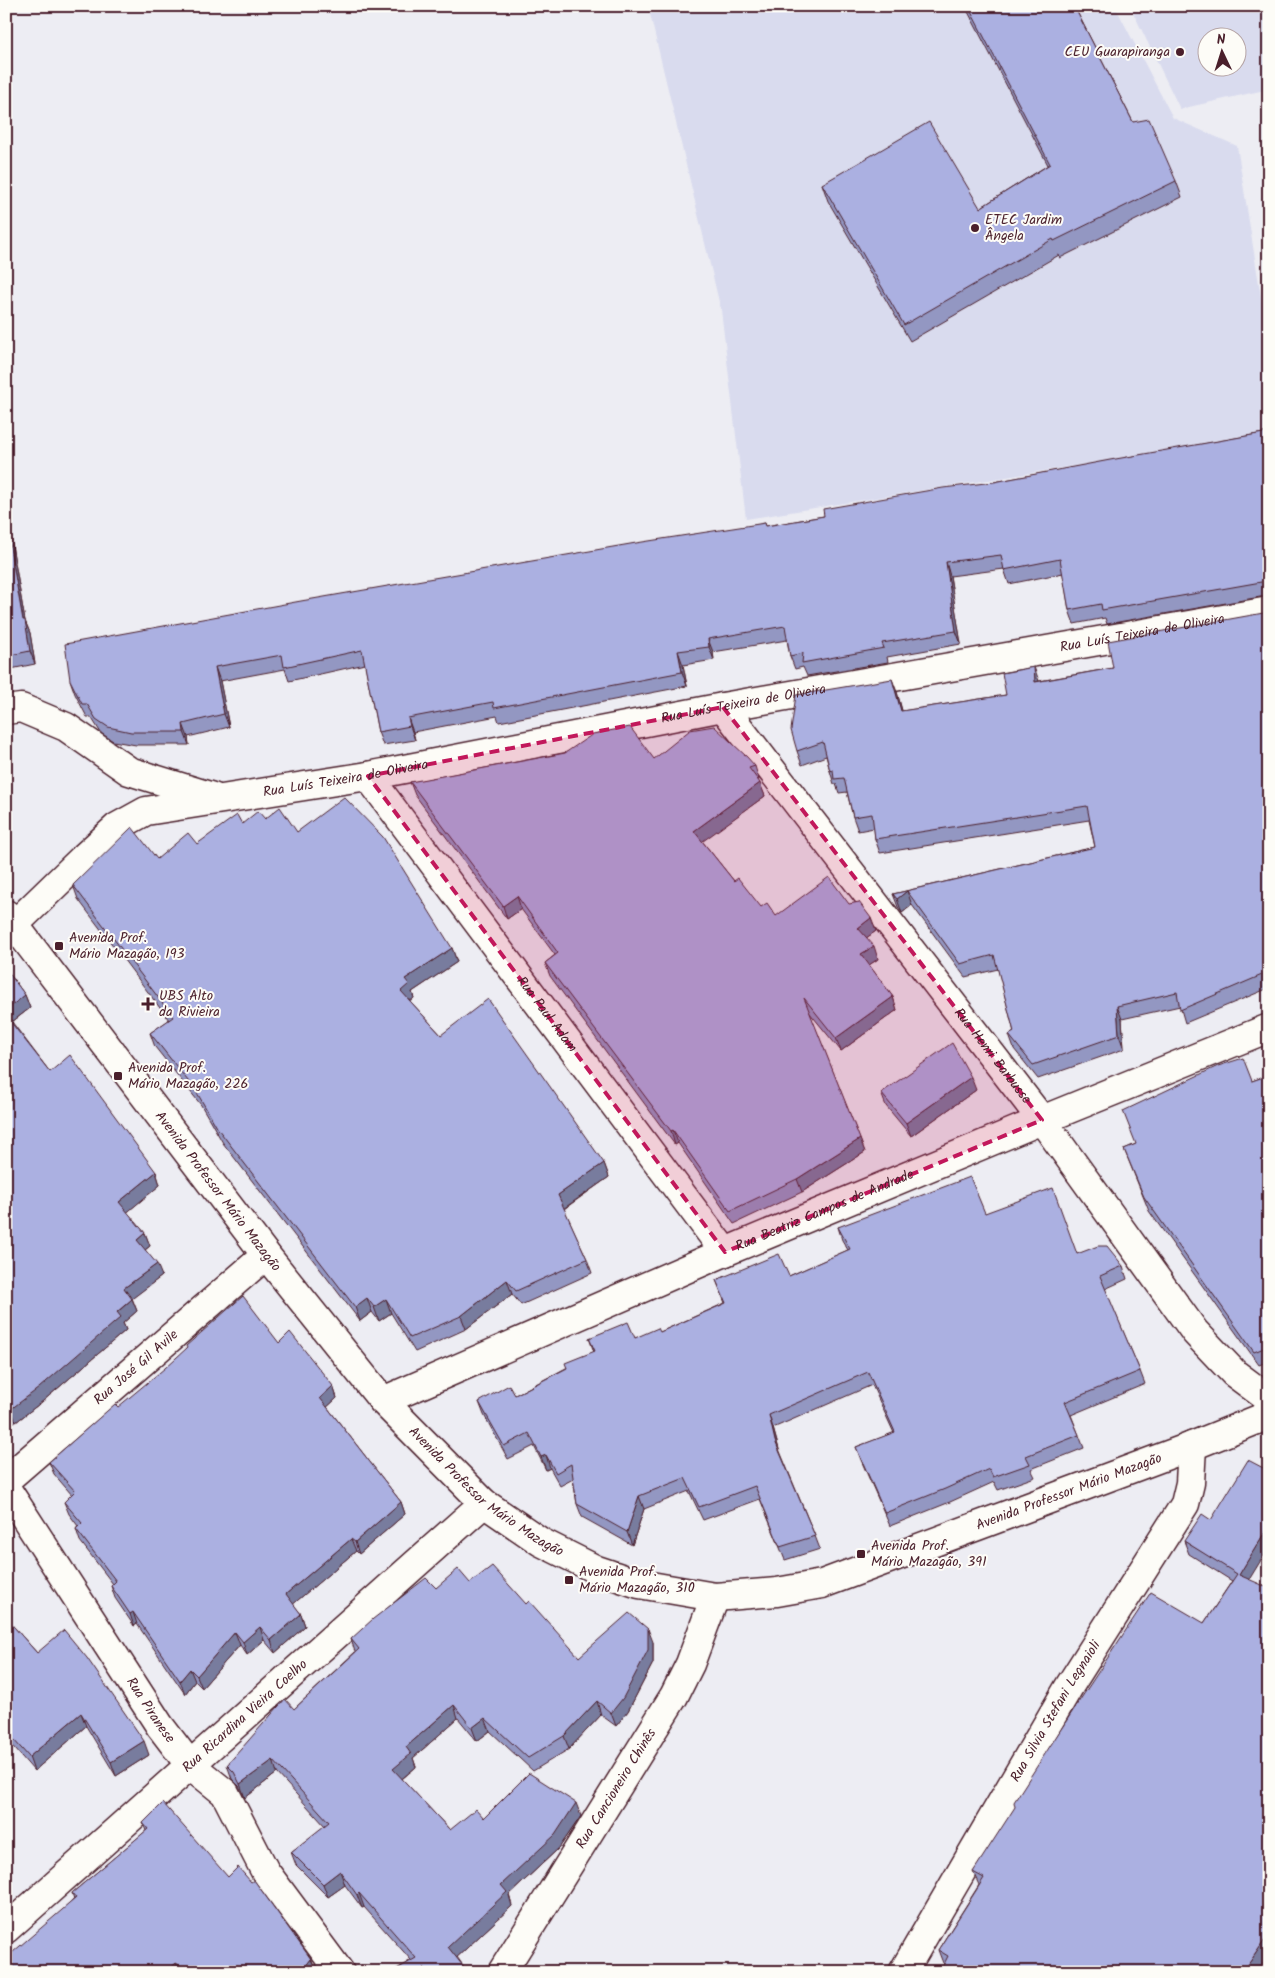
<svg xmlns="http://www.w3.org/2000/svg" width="1275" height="1978" font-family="Kalam,sans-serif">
<rect width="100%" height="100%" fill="#ededf3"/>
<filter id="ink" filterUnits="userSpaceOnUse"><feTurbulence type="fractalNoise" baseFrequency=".02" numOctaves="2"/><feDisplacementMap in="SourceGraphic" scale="10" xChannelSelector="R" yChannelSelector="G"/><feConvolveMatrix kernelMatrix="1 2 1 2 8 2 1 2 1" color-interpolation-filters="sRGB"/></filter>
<g filter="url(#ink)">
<g fill="#d9dbee" fill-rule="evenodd">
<path d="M648,6h467l58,112 64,28 32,201v88l-523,84 -25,-209z"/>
<path d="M1130,6h139v83l-89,20zM1208,38h30v30h-30z"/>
</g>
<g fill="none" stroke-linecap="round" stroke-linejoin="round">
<g stroke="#4a1f2b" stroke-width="31">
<g id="minor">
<path id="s1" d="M723,707l319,413 153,212 39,41 35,26"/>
<path d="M6,710l15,-2 45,19 63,44 84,26"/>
<path id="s2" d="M368,776l357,476"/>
<path id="s3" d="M6,914l260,341 117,146 101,102 57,39 56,28 42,14 76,13 62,-5 45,-8 370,-138 77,-31"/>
<path id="s4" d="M15,924l69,-67 33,-30 29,-16 222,-35 355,-69 546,-96"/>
<path id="s5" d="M383,1401l342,-149 317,-132 227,-92"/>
<path id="s6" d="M6,1480l260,-225"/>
<path id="s7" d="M6,1488l154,238 29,38 36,29 40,78 75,101"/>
<path id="s8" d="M6,1929l478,-426"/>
<path id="s9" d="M502,1972l172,-276 16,-32 25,-67"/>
<path id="s10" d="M903,1972l167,-287 115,-181 5,-21 2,-37"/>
</g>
</g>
<use href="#minor" stroke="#fdfcf7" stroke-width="28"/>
</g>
<g fill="#9397c2" stroke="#4a1f2b">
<path d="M965,6h109l59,116 43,59 6,16 -122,61 -1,-3 -149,86 -82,-140 -6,-17 158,24 68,-43z"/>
<path d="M1269,432v164h-3l-159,28 -2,-6 -31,6 -5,-14 -6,-37 -54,11 -5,-15 -54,7 11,68 -74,13 1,5 -81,14 -4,-9 -8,2 -5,-13 -3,-16 -74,12 1,8 -31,5 4,21 -188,36 -2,-6 -84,16 2,8 -32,5 -5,-13 -13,-68 -76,17 -4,-12 -65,12 9,46 -41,10 1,8h-53l-23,-4 -12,-8 -10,-16h-4l-12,-23 -5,-14 695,-157 1,3 58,-10 170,-34z"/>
<path d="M6,519l3,9 16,93 5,12 5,31 -29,6z"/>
<path d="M1269,612v376l-84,35 -5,-17 -58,13 2,30 -86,30 -24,-30 -5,-14 5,-3 -16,-63 -33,8 -53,-72 -10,8 -4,-6 -5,-13 202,-47 -6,-27 -209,33 -5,-14 -1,-11 -16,3 -5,-14 -6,-25 -8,1 -3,-9h-2l-4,-13 -4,-15 -24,9 -5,-14 100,-59 5,19 104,-16 33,-14 74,-13z"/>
<path d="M654,759l101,7 4,14h-1l7,16 -63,45 32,40 27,26 15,9 73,-12 27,27 -10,7 12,21 -9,6 24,32 4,13 -56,41 -32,-39 56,140 -63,40 -68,32 -56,-81 -3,2 -125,-169 -5,-13 10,-8 -34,-46 -14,10 -92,-124 -5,-13z"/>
<path d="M265,819l32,13 155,116 5,14 -45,30 2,6 -4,3 31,34 163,128 5,14 -45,32 23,50 5,14 -71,32 -9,-11 -46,35 -51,23 -24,-39 -12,8 -7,-9 -12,9 -137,-178 -22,-38 -46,-58 -5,-14 19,-13 -91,-121 -5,-14 84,-26 40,-15 45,-20z"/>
<path d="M6,969l19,26 5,13 -18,14 38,50 106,100 4,13 -33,27 18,21 5,13 -5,4 17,26 -30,22 5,13 -14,12 3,7 -83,71 -27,21h-10z"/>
<path d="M1269,1075v286l-10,4 -110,-154 -25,-62 12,-5 116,-63z"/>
<path d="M976,1090l-65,46 -25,-30 -5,-13z"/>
<path d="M985,1213l92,41 46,12 4,13 -22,10 35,82 5,13 -74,31 13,33 -53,21 4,8 -37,13 -4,-8 -44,20 -60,24 -29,-66 -5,-13 38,-14 -22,-48 -99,43 6,21 36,87 5,13 -35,11 -25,-61 -57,21 -14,-29 -45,18 -12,36 -50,-28 -5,-13 -4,-25 -13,7 -10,-18 -4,2 -12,-24 -26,13 -24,-44 -5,-13 36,-7 51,-27 28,-16 -5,-14h46l25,-6 65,-29 -9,-23 73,-4 59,-26 -6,-10 -4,-13z"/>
<path d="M279,1343l54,43 4,12 -10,9 74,95 4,12 -46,40 -3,-3 -63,53 8,10 4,12 -30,27 -11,-13 -17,15 -7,-10 -38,43 -7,-7 -10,13 -48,-70 -3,2 -19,-28 -4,-12 2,-2 -33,-43 -4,-12 2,-3 -9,-12 -5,-12 8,-7 -18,-21 -5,-12 69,-55z"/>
<path d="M1184,1541l65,38 20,375 -12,18h-317l4,-8 -1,-1 -5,-13 41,-65 -6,-13 231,-249 28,-42 -43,-27z"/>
<path d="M470,1583l56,21 53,53 74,-15v21l-25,48 -12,15 -15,-11 -32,34 -36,22 -43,-40 -13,10 -19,-23 -45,40 3,9 -14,12 48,51 34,-12 97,-2 -22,32 -50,47 3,11 -55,51 11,15h-76l19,-12 -47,-53 -2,1 -17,-23 -17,12 -32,-32 -5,-13 34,-26 -48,-53 -32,25 -6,-12 -7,-7 -5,-14 67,-56 61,-57 -4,-13 85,-51z"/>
<path d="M6,1618l31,35 112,102 -33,21 -30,-50 -52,45 -25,-29 -3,3z"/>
<path d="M143,1823l85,54 83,82 5,13h-310l68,-73 -2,-6 74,-62z"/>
</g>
<g fill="#787b9e" stroke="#4a1f2b">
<path d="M6,519l3,9 16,93 5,12 5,31 -5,-13 -7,-31 -17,-95z"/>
<path d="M946,562l4,14 11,68 -5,-13z"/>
<path d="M708,639l5,13 1,8 -5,-13z"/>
<path d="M678,651l5,14 4,21 -5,-14z"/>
<path d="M215,667l5,14 9,46 -5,-13z"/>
<path d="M1034,667l5,14 -4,1z"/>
<path d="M892,679l5,13 9,33 -5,-14z"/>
<path d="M408,718l5,14 2,8 -5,-14z"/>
<path d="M183,724l5,13 1,8 -5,-13z"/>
<path d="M760,783l5,13 -66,48 -5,-13z"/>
<path d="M907,891l5,14 -10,8 -5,-14z"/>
<path d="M517,896l4,13 -14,10 -4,-13z"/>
<path d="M871,918l5,13 -14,10 -4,-13z"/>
<path d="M874,946l4,13 -12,8 -5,-13z"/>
<path d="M452,948l5,14 -45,30 2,6 -8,7 -5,-14 4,-12z"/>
<path d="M25,995l5,13 -22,17 -2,-6v-9z"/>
<path d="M893,997l4,13 -56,41 -5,-13z"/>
<path d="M1117,1006l5,13 2,30 -5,-14z"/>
<path d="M971,1077l5,13 -65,46 -5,-13z"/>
<path d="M673,1130l5,13 -3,2 -4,-14z"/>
<path d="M860,1139l5,13 -63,40 -5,-13z"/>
<path d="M604,1163l5,14 -46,32 -5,-14z"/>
<path d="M156,1172l4,13 -36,30 -5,-13z"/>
<path d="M145,1233l5,13 -9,7 -4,-13z"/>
<path d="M157,1264l5,12 -33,25 -5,-13z"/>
<path d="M507,1280l5,14 -46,35 -5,-13z"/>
<path d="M367,1298l5,14 -12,9 -5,-14z"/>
<path d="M132,1299l5,12 -14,12 3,7 -83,71 -27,21 -5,-13z"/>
<path d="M386,1299l5,14 -12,8 -5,-14z"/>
<path d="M333,1386l4,12 -13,12 -4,-12z"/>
<path d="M769,1415l4,13 7,26 -5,-13z"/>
<path d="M546,1455l4,13 -4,2 -5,-13z"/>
<path d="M639,1496l5,13 -12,36 -5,-13z"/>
<path d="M401,1502l4,12 -46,40 -4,-12z"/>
<path d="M1269,1525v22l-25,41 -5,-13z"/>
<path d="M351,1539l5,12 -65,55 -5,-12z"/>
<path d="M133,1612l4,12 -3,2 -4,-12z"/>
<path d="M301,1614l4,12 -30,27 -4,-13z"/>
<path d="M260,1627l4,13 -17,15 -4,-13z"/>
<path d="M648,1629l5,13v21l-25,48 -12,15 -5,-13z"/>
<path d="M235,1632l5,13 -38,43 -5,-12z"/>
<path d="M190,1669l5,12 -10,13 -5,-13z"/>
<path d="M597,1701l4,14 -32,34 -5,-13z"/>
<path d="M454,1705l4,13 -45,40 3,9 -18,15 -5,-13 13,-22z"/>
<path d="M81,1713l5,13 -52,45 -5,-14z"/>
<path d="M485,1718l5,13 -13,10 -5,-13z"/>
<path d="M6,1734l3,8 -3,3z"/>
<path d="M144,1741l5,14 -33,21 -5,-14z"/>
<path d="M273,1760l4,13 -32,25 -5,-14z"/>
<path d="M576,1803l5,13 -22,32 -50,47 3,11 -59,55 -5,-14 53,-62z"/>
<path d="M340,1871l5,14 -17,12 -5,-13z"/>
<path d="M359,1893l5,14 -2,1 -5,-13z"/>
<path d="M1269,1934v20l-12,18h-14z"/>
<path d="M311,1959l5,13h-9l-2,-5z"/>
<path d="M176,1963l3,9h-13z"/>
<path d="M1222,1966l2,6h-5z"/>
</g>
<g fill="#abb0e1" stroke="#4a1f2b">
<path d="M968,6h106l59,116 16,-3 27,62 -122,60 -1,-2 -149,86 -82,-141 107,-62 51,86 70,-44z"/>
<path d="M1269,432v151l-8,-1 -159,28 -1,-6 -32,6 -9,-51 -56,11 -3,-15 -55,7 10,69 -74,12 2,5 -82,15 1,-10 -13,3 -5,-30 -77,13 1,8 -31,4 4,21 -188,36 -1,-6 -85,16 2,8 -32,6 -16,-82 -78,17 -2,-12 -67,12 9,47 -41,10 1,8h-53l-23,-5 -12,-8 -9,-15h-5l-12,-24 -5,-36 236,-43 335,-58 129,-20 1,3 58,-10 -1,-7 120,-21 51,-6 116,-22z"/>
<path d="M6,525l17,95h2l5,31 -24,5z"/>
<path d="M1269,612v360l-89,38 -3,-18 -60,14 2,29 -86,30 -24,-30 5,-3 -20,-77 -34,9 -53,-73 -10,8 -4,-5 202,-47 -8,-41 -212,33 -3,-25 -19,3 -9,-39 -10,1 -1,-9 -3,1 -7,-29 -26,9 -6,-21 5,-35 96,-16 9,32 105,-16 -4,-22 32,-6 1,15 78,-14 -5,-27z"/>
<path d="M714,726l33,31 8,9 -6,2 11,15 -66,48 40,50 4,-3 23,29 6,-4 9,13 53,-39 20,27 10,-2 12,16 -13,10 16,18 -13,8 32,43 -57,41 -32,-40 56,141 -63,40 -67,32 -57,-81 -2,1 -126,-168 13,-10 -41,-57 -14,10 -93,-124 155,-29 28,-19 37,-7 24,32 36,-29z"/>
<path d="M344,797l39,40 69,111 -47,31 4,5 -8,7 40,44 47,-36 116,164 -46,32 29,64 -71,32 -9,-11 -46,36 -51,22 -24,-39 -12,8 -7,-9 -12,9 -137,-178 -22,-38 -46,-58 23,-16 -100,-132 59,-58 25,32 31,-26 9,11 40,-29 5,9 16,-13 7,8 15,-12 17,25z"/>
<path d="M6,969l19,26 -19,15z"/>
<path d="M6,1016l44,56 20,-17 86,117 -37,30 26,31 -8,7 20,24 -33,24 8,11 -15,13 4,5 -82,71 -28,21h-5z"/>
<path d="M952,1043l19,34 -65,46 -25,-30z"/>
<path d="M1243,1058l9,23 17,-6v271l-15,6 -110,-155 -20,-48 12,-5 -13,-33 95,-45z"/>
<path d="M970,1177l15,36 68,-25 24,66 21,-8h9l16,20 -23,10 40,95 -75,31 14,33 -53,21 4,8 -37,13 -4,-8 -44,20 -60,24 -29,-66 39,-15 -27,-60 -99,43 6,26 40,95 -35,11 -25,-61 -56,21 -14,-29 -46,18 -12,36 -50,-28 -6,-40 -15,9 -10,-18 -5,2 -12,-24 -25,13 -25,-44 30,-17 6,10 52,-27 -2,-5 30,-12 -6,-13 39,-16 7,16 23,-10 2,4 66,-29 -10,-23 63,-26 10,22 61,-27 -12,-22z"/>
<path d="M243,1296l36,47 11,-11 43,54 -13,12 81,104 -46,40 -4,-3 -65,55 15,20 -30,26 -11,-13 -17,15 -8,-10 -38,44 -7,-7 -10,12 -47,-69 -3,2 -19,-28 5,-5 -40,-52 6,-6 -18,-21 11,-11 -26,-29 66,-58 3,3 47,-39 22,-20 -1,-2z"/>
<path d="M1248,1460l21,11v54l-30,50 30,13v346l-26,38h-12l-9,-6 -3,6h-279l8,-16 -10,-6 46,-72 -11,-6 42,-65 -1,-5 60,-93 77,-117 53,31 33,-49 -53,-33 18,-27 9,6z"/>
<path d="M492,1566l34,38 3,-3 50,56 50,-44 19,16v21l-25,48 -12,15 -14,-12 -33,35 -36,22 -43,-40 -13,10 -18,-23 -48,42 5,7 -18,15 57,61 26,-21 8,9 45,-45 47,30 -21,32 -54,50 6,7 -59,55 19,24 -38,1 -6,-6 5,6h-36l24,-14 -57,-65 -2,2 -17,-24 -17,13 -32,-32 38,-30 -56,-62 -33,24 -6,-12 -7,-7 58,-66 9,10 65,-60 -8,-10 22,-20 53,-41 10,10 22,-19 12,14z"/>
<path d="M6,1618l31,35 27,-23 23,28 57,83 -33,21 -30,-49 -52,44 -23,-26z"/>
<path d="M163,1803l65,74 10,-10 13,15 3,-2 57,79 -6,8 3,5h-118l-14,-9 -10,9h-160v-14l70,-60 -4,-5 76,-64 -5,-6z"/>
</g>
</g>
<path fill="#c2185b" fill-opacity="0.2" stroke="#c2185b" stroke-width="4" stroke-dasharray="10 6" stroke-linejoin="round" d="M723,707l319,413 -317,132 -357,-476z"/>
<g fill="#4a1f2b" stroke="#fdfcf7" stroke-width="2">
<circle cx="1180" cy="52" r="5"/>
<circle cx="975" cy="228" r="5"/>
<rect x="54" y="941" width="10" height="10" rx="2.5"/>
<path d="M145.5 996.5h5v5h5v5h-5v5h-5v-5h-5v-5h5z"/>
<rect x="113" y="1071" width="10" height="10" rx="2.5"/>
<rect x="856" y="1549" width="10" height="10" rx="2.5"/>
<rect x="564" y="1575" width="10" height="10" rx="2.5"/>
</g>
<g text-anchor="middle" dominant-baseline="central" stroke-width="4" stroke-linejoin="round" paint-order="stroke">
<g font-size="14" fill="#4a1f2b" stroke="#fdfcf7" text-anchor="start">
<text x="1170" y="52" text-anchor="end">CEU Guarapiranga</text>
<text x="985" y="220">ETEC Jardim<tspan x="985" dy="16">Ângela</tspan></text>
<text x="69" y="938">Avenida Prof.<tspan x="69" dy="16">Mário Mazagão, 193</tspan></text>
<text x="159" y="996">UBS Alto<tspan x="159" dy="16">da Rivieira</tspan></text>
<text x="128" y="1068">Avenida Prof.<tspan x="128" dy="16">Mário Mazagão, 226</tspan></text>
<text x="871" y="1546">Avenida Prof.<tspan x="871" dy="16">Mário Mazagão, 391</tspan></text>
<text x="579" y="1572">Avenida Prof.<tspan x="579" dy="16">Mário Mazagão, 310</tspan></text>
</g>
<g font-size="14" fill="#4a1f2b" stroke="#fdfcf7">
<text stroke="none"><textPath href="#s4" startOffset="1186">Rua Luís Teixeira de Oliveira</textPath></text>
<text stroke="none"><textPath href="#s4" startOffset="781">Rua Luís Teixeira de Oliveira</textPath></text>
<text stroke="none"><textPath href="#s4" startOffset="376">Rua Luís Teixeira de Oliveira</textPath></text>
<text stroke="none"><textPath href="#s2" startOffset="298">Rua Paul Adam</textPath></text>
<text stroke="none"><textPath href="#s1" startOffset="441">Rua Henri Barbusse</textPath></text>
<text stroke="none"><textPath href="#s3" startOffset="349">Avenida Professor Mário Mazagão</textPath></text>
<text stroke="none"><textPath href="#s5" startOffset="481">Rua Beatriz Campos de Andrade</textPath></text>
<text stroke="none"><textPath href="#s6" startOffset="172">Rua José Gil Avile</textPath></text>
<text stroke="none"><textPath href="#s3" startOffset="754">Avenida Professor Mário Mazagão</textPath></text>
<text stroke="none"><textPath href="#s3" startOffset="1384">Avenida Professor Mário Mazagão</textPath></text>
<text stroke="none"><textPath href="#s7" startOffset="265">Rua Piranese</textPath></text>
<text stroke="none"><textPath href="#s10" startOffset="302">Rua Silvia Stefani Legnaioli</textPath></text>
<text stroke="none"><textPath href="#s8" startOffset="320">Rua Ricardina Vieira Coelho</textPath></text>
<text stroke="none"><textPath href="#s9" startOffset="216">Rua Cancioneiro Chinês</textPath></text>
</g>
</g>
<rect width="1275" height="1978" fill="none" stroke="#fdfcf7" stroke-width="25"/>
<rect x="12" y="12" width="1250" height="1953" fill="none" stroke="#4a1f2b" stroke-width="2" filter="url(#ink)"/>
<g transform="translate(1222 52) rotate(356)"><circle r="24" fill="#fdfcf7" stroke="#b5a4a5"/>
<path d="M0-4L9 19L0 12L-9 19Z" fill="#4a1f2b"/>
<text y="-8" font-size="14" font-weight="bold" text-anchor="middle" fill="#4a1f2b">N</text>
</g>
</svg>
